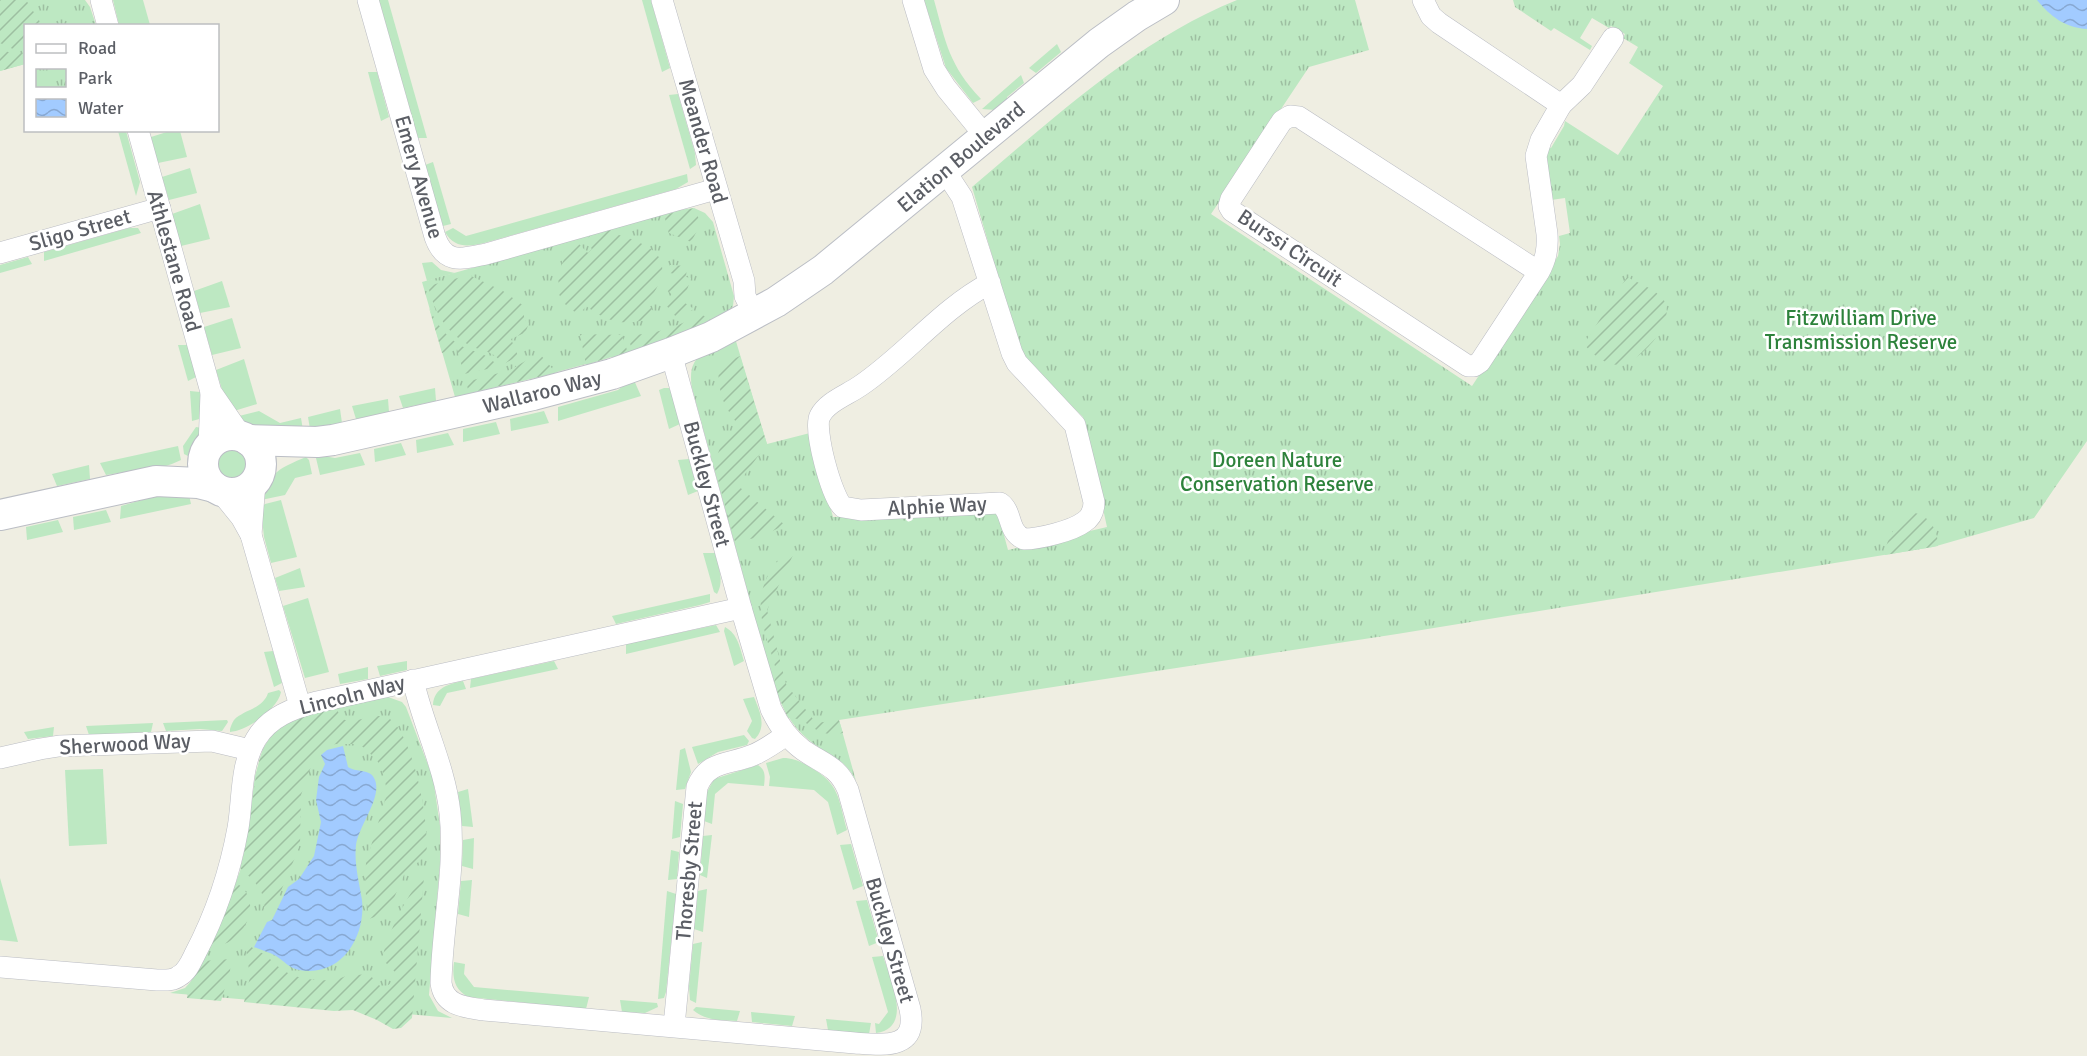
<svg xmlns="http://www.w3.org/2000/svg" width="2087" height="1056" font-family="Signika,sans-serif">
<defs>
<pattern id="park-tufts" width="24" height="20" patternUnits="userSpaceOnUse" patternTransform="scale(1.5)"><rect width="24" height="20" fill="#bde8c2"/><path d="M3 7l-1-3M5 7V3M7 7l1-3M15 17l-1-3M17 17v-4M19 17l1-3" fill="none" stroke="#9dbfa1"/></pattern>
<pattern id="garden-furrows" width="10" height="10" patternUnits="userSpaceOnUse" patternTransform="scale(1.5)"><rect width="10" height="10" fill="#bde8c2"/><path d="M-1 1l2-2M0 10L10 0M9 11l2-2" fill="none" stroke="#9dbfa1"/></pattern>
<pattern id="water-waves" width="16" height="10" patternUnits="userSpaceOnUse" patternTransform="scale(1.5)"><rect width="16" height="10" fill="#a2cbff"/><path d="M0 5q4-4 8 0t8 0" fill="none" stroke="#87a8d2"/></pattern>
</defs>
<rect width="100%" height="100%" fill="#efeee2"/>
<g fill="#bde8c2">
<path d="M113,0h30l7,25h-31z"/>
<path d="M379,0h9l39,138h-9z"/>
<path d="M642,0h9l19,68 -8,4z"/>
<path d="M924,0h10c12,43 15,65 47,99l-8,4 -27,-35z"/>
<path d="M1057,44l4,8 -25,21 -7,-5z"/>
<path d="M368,72h9l12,45 -8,4z"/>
<path d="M1021,75l3,8 -17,14v8l-12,5 -13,-1z"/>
<path d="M678,94l17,59 1,12 -6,4 -21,-74z"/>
<path d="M118,131h8l14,51 -4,14z"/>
<path d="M170,131h10l7,26 -29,6 -7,-26z"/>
<path d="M433,162l18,62 -8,2 -18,-61z"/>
<path d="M190,168l7,25 -28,7 -7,-23z"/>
<path d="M687,174l1,8 -12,7 -192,54c-16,4 -30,5 -39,-11l8,-4 13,8z"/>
<path d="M200,204l10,35 -29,7 -9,-32z"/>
<path d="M129,228h9l3,5 -97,28v-9z"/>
<path d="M28,257l4,7 -32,9v-8z"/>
<path d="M432,262l9,8 14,3 -28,8 -5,-18z"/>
<path d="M222,281l8,26 -30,6 -6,-22z"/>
<path d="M232,318l9,30 -29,7 -8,-28z"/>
<path d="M178,345h9l9,32 -8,4z"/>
<path d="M244,359l13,45 -23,7 -9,-12 -9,-29z"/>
<path d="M633,378l8,18 -83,25v-14l60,-17z"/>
<path d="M435,388l1,13 -33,7 -4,-12z"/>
<path d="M664,388h5l2,4 9,32 -11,5 -10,-39z"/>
<path d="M190,391l10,1 3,26 -11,3z"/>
<path d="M388,399l1,13 -33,7 -4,-13z"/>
<path d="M340,409l2,14 -32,6 -2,-12z"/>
<path d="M259,411l21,12 21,-5 2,12 -53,1 -11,-15z"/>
<path d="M544,411l5,12 -38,8 -1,-12z"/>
<path d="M496,422l4,12 -37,8v-13z"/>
<path d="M196,427l6,1 -5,19 -9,9 -4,-2 -1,-8z"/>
<path d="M448,433l6,12 -37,8 -1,-13z"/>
<path d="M401,443l5,12 -31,7 -1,-13z"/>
<path d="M178,446l3,14c-24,12 -50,10 -75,15l-6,-12z"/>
<circle cx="232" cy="465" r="15"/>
<path d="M360,453l5,12 -45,10 -4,-17 2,-3 17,3z"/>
<path d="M306,457l3,3 3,14 -17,4 -10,17 -24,5c8,-28 19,-32 45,-43z"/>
<path d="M689,459l9,32 -10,4 -10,-35z"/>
<path d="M89,465l1,14 -33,7 -5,-12z"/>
<path d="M151,493l38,2 2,9 -71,15 1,-13 21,-6z"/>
<path d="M281,500l16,57 -26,6 -7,-26 -3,-29 4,-4z"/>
<path d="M106,510l5,12 -37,8 -1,-13z"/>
<path d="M58,520l5,12 -36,8 -1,-13z"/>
<path d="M703,553h12c3,13 10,28 2,41l-3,-2z"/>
<path d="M300,568l5,19 -26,4 -4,-13z"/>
<path d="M710,594v8l-10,3 -84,19 -4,-8z"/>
<path d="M308,598l21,74 -24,6 -22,-72z"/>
<path d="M716,625l4,7 -94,22v-10z"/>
<path d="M725,627c13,7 15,21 19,34l-10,5 -10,-35z"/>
<path d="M273,651l9,32 -8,4 -10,-35z"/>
<path d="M407,661v9l-27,6 -3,-10z"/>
<path d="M554,661l4,8 -88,19 1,-9z"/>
<path d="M368,667v12l-28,5 -2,-10z"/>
<path d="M463,681l3,8 -19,4 -7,13 -7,-1c1,-17 15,-21 30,-24z"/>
<path d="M279,690l2,2c-3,17 -34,39 -51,40v-3c1,-3 2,-6 4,-9 9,-10 29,-11 34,-27z"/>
<path d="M754,697c6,15 13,29 1,42l-3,-1 -5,-7 5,-10 -9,-22z"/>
<path d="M227,720l1,2 -6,9 -22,-2 -34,2 -3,-8z"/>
<path d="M153,723l-2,9 -62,3 -3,-9z"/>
<path d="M54,727l-1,9 -25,3 -4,-7z"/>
<path d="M744,735l5,6 -2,4 -29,7 -20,12 -6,-17z"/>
<path d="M685,748l6,24 -6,17 -9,1 4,-40z"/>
<path d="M783,758c11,0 18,4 27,9 30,17 28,31 37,63l-10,5 -9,-33 -14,-12 -45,-4 1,-9 -4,-14z"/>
<path d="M758,765c8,5 7,12 6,21l-36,-3 -13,11 -3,30 -8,-3 2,-27 8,-15z"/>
<path d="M103,769l4,75 -38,2 -4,-76z"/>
<path d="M468,789l5,38 -11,-1 -4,-34z"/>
<path d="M675,801l8,3 -3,33 -8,2z"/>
<path d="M712,835l-5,43 -7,-3 3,-39z"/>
<path d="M474,838l-1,31 -11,-3 1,-26z"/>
<path d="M851,844l12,42 -10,4 -13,-45z"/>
<path d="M671,850l8,2 -2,27 -9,1z"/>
<path d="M0,878l18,64 -18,-2z"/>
<path d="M472,880l-3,37 -11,-3 3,-33z"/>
<path d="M707,889l-4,43 -9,-3 4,-38z"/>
<path d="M667,891l9,3 -10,98 -2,6 -6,1z"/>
<path d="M867,900l12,42 -10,4 -13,-45z"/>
<path d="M702,942l-6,61 -6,-3 -1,-14 4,-42z"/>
<path d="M883,956c7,22 31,72 -7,77l-1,-10 4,1 9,-12 -16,-55z"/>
<path d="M454,962l11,2 -1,10 10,13 115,10 -3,12 -118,-12c-14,-8 -16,-19 -14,-35z"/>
<path d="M620,1000l37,3 1,4 -13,6 -23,-1z"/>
<path d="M696,1007l44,4 -3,10c-16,-1 -31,0 -44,-11z"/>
<path d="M751,1012l44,4 -3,10 -40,-4z"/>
<path d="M826,1019l45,4 -2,11 -41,-4z"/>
</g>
<g fill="url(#park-tufts)">
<path d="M0,0h85l5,7 6,18 -70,1 -1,38 -25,7z"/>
<path d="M1237,0h118l14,50 -60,17 -98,147 261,172 86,-130 2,-12 -1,-8 11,-3 -5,-35 -14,2 -6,-46 3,-8 3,2 13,-22 1,-5 53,34 45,-69 -34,-23 9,-16 -15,-9 2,-4 -14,-8 -2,2 -17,-10 -12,20 12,8 -2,4 -36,-22 -3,3 -36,-24 -2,-7h574v441l-53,77 -101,29 -536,87 -558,86 17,61c-11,-23 -27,-25 -46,-40 -22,-18 -29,-37 -39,-63l-79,-290c-6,-35 16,-37 43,-50l32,106 43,-11 23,84 165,-4 10,37 99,-23 -24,-110 -61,-59 -50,-171c82,-69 164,-146 265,-187z"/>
<path d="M694,208l11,5 8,9 21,74 -1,10 -10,12 -100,41 -12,-2 -65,18 -91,22 -33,-115 256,-72z"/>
<path d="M388,697l14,5 4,5 27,71 7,48v38l-11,131 9,16 14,7 -282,-25 15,-5 9,-10 27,-55 19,-52 6,-26 9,-69 8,-27 5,-8 8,-9 27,-17z"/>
</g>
<g fill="url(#garden-furrows)">
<path d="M0,0h26l16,25 -16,1 -1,23h-12l-13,-6z"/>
<path d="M0,49l11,4h14v11l-25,7z"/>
<path d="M694,208l8,18 -4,3 -7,13 -22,-9 -5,-18z"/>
<path d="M615,228l4,7c43,13 57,29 28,68l10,13c-28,11 -48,8 -71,-10l-6,8c-14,-5 -19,-14 -24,-27l3,-1 -2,-16h3l6,-17 4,1 7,-12 11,11 4,-4 -6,-6 4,-8z"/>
<path d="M670,265l17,1 -1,11 5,1 -5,15 4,3 -5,7 9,6 -17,9 -12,-14 7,-10 -6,-4 5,-11 3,1 1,-6 -5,-1z"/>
<path d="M469,275l34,16 21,15v14l5,3 -5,13 -2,-2 -11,5 7,17 -16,9c-6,-14 -18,-13 -31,-19 -25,-13 -36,-33 -43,-60z"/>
<path d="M1627,277c11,6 27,11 36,22 16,21 -23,64 -44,66 -14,0 -27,-11 -35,-21z"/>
<path d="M429,308c7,15 17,29 31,37 13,8 31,8 37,22l-33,7 -7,-25 -15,4z"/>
<path d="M701,314l14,9 -82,29 -6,-17c27,0 51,-8 74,-21z"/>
<path d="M580,334l42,1 6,18 -5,6 -12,-2 -25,8z"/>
<path d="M539,353l17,20 -87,20 -3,-11 44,-12z"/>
<path d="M740,356l27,88 -30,41 48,40 -25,12 -25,5 -21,-77 9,-26 17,-12c-18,-23 -21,-32 -22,-61z"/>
<path d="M1915,513c15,3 23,18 23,33l-53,9c0,-15 14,-39 30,-42z"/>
<path d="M793,549l1,4 -27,57 19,74 30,39 23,-3 4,13c-30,6 -34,-17 -55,-15l-15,-34 3,-7v-7c-9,-35 -26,-65 -6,-98 6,-10 12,-17 23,-23z"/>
<path d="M336,708l6,11c17,6 32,-8 46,-1 25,12 43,111 38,137l-22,20 -16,37 -19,7 -4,-32 1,-25 19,-61 2,-10 -4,-18 -5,-11 -12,-13 -8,-5h-22l-9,2 -12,9 -14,40 -1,49 -4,11 -21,50 -13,11c8,-21 -7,-35 -22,-48 6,-21 9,-43 12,-64 6,-41 6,-73 52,-89 10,-3 22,-5 32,-7z"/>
<path d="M424,877l-12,141 -11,10 -8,1 -16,-9 -24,-10 -19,1 -90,-9 6,-25 -4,-28 4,-4c4,6 10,6 15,10 8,6 14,14 23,18 16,8 52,12 65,-2l3,4 13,-1 11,12c9,3 14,-6 15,-14l-12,-12c-1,-16 28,-74 41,-83z"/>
<path d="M236,883c31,18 6,66 -26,63z"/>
<path d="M231,959l-1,12 -9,30 -34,-3 2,-13 14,-24z"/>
</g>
<g fill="url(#water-waves)">
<path d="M2037,0h50v29c-22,-1 -37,-13 -50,-29z"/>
<path d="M343,746l5,21c9,6 23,1 27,13 7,18 -16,45 -19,65 -2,19 3,36 6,55 4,37 -21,78 -63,70 -10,-2 -15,-9 -23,-14 -7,-4 -15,-6 -22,-9l13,-25 5,-2 16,-33 11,-8 15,-23 7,-34 -5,-22 3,-23 6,-13 -4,-9 6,-5z"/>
</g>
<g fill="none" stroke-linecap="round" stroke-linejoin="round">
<g stroke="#babcc3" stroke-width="22">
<g id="street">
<path d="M101,0l7,26"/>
<path d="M368,0l67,237c10,28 27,22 51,17l230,-65"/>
<path d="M662,0l82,281 1,15 9,18"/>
<path d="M913,0l21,69 12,19 40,49"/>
<path d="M1423,0l8,16 8,7 122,82 -20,35 -5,16 11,78c1,15 -1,25 -8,38l-59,90 -6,4h-6l-236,-155 -3,-5 2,-7 51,-78 8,-5 9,1 240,155"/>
<path d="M1561,105l21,-20 31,-47"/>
<path d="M138,130l73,262 31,45"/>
<path d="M945,171l17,26 50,156 5,10 58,62 19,77c0,8 -2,15 -10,20 -12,9 -45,17 -60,17 -17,-7 -11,-27 -24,-36l-139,7 -18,-3c-11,-9 -30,-78 -23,-91 7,-14 27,-21 40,-30 46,-31 81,-77 130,-103"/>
<path d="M0,253l160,-45"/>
<path d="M209,447l2,-54"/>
<path d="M219,490l22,27 10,18 49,171"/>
<path d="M251,535l4,-53"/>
<path d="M413,680c10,45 32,87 37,133 6,57 -8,113 -9,170 3,23 24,24 43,27l371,33c29,2 63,7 55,-34l-62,-219c-10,-24 -25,-26 -45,-40 -15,-11 -24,-24 -32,-41l-30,-101 -70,-255"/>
<path d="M0,758l40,-9 19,-3 153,-5 38,9"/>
<path d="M0,967l157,13c8,0 16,1 22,-4 8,-4 12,-14 16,-22 21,-40 35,-82 43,-126 5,-29 2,-62 18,-89 13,-22 37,-31 61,-37l424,-94"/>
<path d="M674,1026l23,-239c11,-27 32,-22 56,-32 12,-5 23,-13 33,-20"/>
</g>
</g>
<g stroke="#bbbec5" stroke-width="32">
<g id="secondary">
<circle cx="232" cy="464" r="29"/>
<path d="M248,440l69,2 16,-2 200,-45 79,-21 59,-21 40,-16 65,-35 47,-32 276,-227 38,-27 27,-16"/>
<path d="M0,515l156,-34 42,2 16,4"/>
</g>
</g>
<use href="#street" stroke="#fff" stroke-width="21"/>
<use href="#secondary" stroke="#fff" stroke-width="30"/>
</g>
<g text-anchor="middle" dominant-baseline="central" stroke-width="5" stroke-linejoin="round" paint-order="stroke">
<g font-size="21" fill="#5b5e65" stroke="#fff">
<text transform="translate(703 141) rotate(74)">Meander Road</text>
<text transform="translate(961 157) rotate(-40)">Elation Boulevard</text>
<text transform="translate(419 177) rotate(74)">Emery Avenue</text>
<text transform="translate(80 230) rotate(-16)">Sligo Street</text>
<text transform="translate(1290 248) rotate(34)">Burssi Circuit</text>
<text transform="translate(174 261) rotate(74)">Athlestane Road</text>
<text transform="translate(542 392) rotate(-14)">Wallaroo Way</text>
<text transform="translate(707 484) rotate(75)">Buckley Street</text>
<text transform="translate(937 506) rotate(-3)">Alphie Way</text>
<text transform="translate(352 695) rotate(-14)">Lincoln Way</text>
<text transform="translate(125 744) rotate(-3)">Sherwood Way</text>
<text transform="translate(689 871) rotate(-85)">Thoresby Street</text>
<text transform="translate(890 940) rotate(74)">Buckley Street</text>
</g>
<g font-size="21" fill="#2d823b" stroke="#fff">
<text x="1861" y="318">Fitzwilliam Drive<tspan x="1861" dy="24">Transmission Reserve</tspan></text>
<text x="1277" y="460">Doreen Nature<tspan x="1277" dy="24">Conservation Reserve</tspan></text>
</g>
</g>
<rect x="24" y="24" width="195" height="108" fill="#ffffff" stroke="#bdbfc1" stroke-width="1.5"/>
<rect x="36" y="44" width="30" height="9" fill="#ffffff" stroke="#bdbfc1" stroke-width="1.5"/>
<text x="78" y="54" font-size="18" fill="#5b5e65">Road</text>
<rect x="36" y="69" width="30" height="18" fill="url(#park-tufts)" stroke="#bdbfc1" stroke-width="1.5"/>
<text x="78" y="84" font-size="18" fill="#5b5e65">Park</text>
<rect x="36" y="99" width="30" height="18" fill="url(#water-waves)" stroke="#bdbfc1" stroke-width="1.5"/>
<text x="78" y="114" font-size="18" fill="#5b5e65">Water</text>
</svg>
